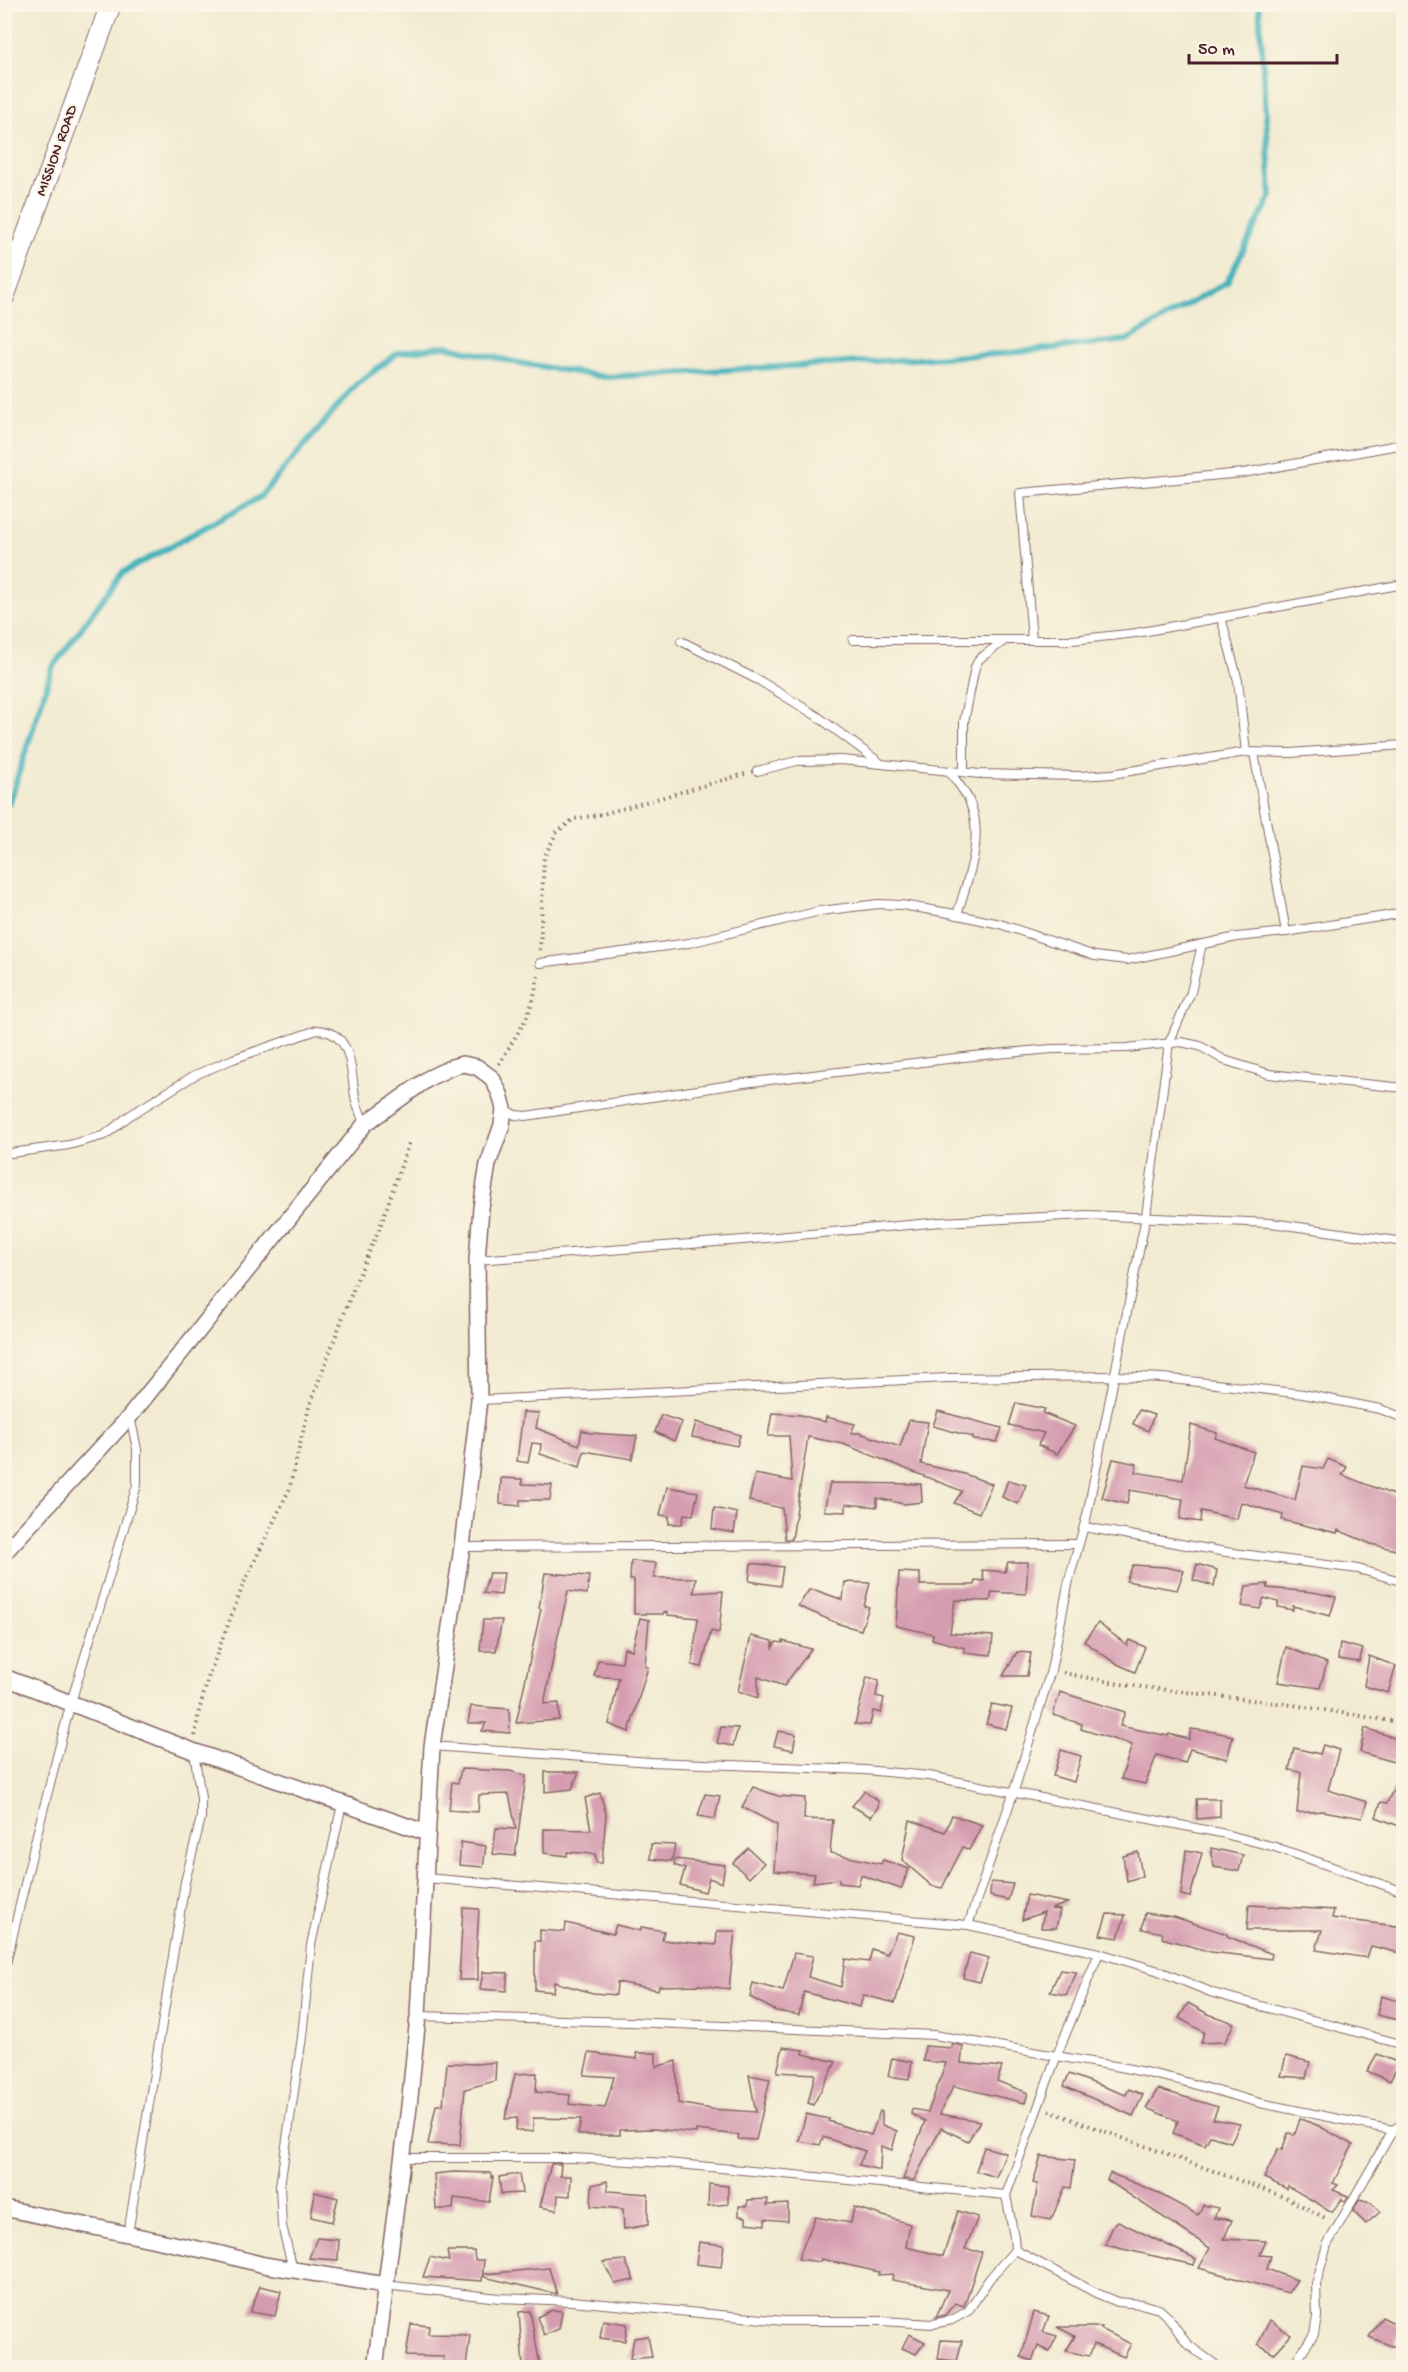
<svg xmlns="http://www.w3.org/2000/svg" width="1408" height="2372" font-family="'Gochi Hand',sans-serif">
<rect width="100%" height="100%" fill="#fcf5e5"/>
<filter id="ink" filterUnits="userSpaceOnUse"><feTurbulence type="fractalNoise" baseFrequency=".0167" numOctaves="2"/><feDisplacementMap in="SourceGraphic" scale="12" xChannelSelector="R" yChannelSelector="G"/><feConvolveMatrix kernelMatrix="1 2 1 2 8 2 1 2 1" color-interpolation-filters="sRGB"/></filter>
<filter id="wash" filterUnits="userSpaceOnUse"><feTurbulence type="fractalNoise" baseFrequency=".008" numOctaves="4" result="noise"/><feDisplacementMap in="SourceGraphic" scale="24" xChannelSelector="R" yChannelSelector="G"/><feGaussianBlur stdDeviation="1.35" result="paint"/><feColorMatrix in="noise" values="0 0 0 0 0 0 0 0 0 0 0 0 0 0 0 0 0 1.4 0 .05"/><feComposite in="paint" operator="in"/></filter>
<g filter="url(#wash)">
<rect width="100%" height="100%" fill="#f2ebd2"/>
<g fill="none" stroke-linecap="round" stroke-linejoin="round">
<path stroke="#42b2bb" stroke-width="6" d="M4,808l6,-7 42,-133 70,-95 138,-76 98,-114 40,-30 47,-7 74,17 86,14 395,-23 127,-14 100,-58 44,-86 -12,-192"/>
</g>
<g id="blocks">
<g fill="#d59cb0">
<path d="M1016,1403l29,6 -2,4 32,13 -18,28 -19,-9 6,-12 -35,-8z"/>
<path d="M1139,1410l15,5 -6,16 -15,-7z"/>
<path d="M938,1411l64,17 -5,14 -24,-2v-3l-40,-11z"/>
<path d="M523,1412l16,1 -3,15 43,17 3,-15 8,3 47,3 -5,23 -48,-8 -4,16 -40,-13 1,-10 -9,-1 -4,20 -11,-2z"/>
<path d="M772,1413l29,2 24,7 1,-5 29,7 -4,9h9l40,14 9,-27 19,2 -7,42 43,10 28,10 -13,29 -25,-10 8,-12 -119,-47 -35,-7 -16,102h-7l-3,-31 -33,-7 6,-27 37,7 -3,-45h-21z"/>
<path d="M661,1415l21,7 -8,19 -19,-9z"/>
<path d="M696,1422l44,13 -3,11 -45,-9z"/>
<path d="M1191,1425l26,8 -2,5 39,14 -11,33 52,15 8,-34 20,3 5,-10 19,8 -5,8 62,24v53l-33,-8 -33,-14 -1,3 -55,-13 1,-5 -42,-13 -4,17 -36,-8 -1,11 -20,-3 3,-20 -53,-9 -3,14 -25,-6 11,-39 24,5 -2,8 48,8z"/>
<path d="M501,1478l21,1v5l30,1 -2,15h-30v6l-20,-2z"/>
<path d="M1008,1480l18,5 -8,19 -16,-7z"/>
<path d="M830,1483l91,1 1,18 -18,2 -27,-6v9l-31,-3v8l-22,-1z"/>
<path d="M667,1487l31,5 -5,23 -9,-1 -2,10h-13v-8l-9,-1z"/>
<path d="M714,1508l23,5 -3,20 -22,-4z"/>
<path d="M631,1561l25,2 -2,15h42l-2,15 29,-2 -4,42 -8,-2 -9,36 -10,-2 6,-47 -30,-3v-2l-4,-1 -1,2h-29v-34h-4z"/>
<path d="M1008,1562h20l-2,32 -34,-2 -2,9 -35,-1 -5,33 43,3 -2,19 -27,-3 1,-4 -33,-9 1,-5 -37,-8 3,-54 21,1v12h54l1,-5 9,1 -2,-11 23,2z"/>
<path d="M751,1563l32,4 -3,19 -31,-5z"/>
<path d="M1197,1564l20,6 -3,16 -21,-6z"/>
<path d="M1133,1565l32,2 19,4 -7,19 -51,-9z"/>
<path d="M489,1573h15l-3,22 -18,-2z"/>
<path d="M545,1573l44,3 -2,18 -19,-3 -13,58 -11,55 15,-1v17l-43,3 25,-114 -2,-1z"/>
<path d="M845,1582l25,1 -6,23 5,1 -8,23 -22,-6 -41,-18 11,-16h6l28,10z"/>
<path d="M1268,1584l-1,4 46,4 23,5 -6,19 -37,-10v4l-15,-3v-5l-14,-4 -4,11 -18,-3 4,-20z"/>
<path d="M640,1618l9,2 -4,46 3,1 -19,65 -20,-8 10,-46 -25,-2 4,-16 24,3 2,-15 8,2z"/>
<path d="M483,1620h19l-6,31h-16z"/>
<path d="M1098,1623l29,22 2,-5 16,7 -10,25 -20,-9 -31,-22z"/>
<path d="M751,1636l22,5v6l3,-5 7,1v-2l28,8 -27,37 -26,-9v21l-20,-7z"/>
<path d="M1340,1643l23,6 -4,13 -21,-3z"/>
<path d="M1286,1647l41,16 -7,25 -42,-6z"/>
<path d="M1017,1652l14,1 -4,23h-24z"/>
<path d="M1369,1656l27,10 -8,27 -24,-7z"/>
<path d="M867,1677l12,3 -3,16 8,2 -3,15 -8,-2 -3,14 -15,-1z"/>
<path d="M1060,1692l65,20 -5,14 48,10 1,-2 20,5 2,-10 24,3 18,4 -6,23 -37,-10 -5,14 -28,-8 -12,29 -24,-5 11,-34 -51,-16 1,-5 -29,-9z"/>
<path d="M992,1704l20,4 -6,21 -20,-5z"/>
<path d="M471,1706l38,3 1,24 -28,-2 4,-8h-18z"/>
<path d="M721,1727l17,1 -5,18 -16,-3z"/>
<path d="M1365,1728l39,13v24l-44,-13z"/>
<path d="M778,1731l18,3 -3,16 -19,-4z"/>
<path d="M1323,1745l16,5 -11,40 39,12 -5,16 -39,-7 -26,2 4,-41 -12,-2 5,-22 26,6z"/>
<path d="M1061,1750l20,6 -7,26 -21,-6z"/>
<path d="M1404,1766v46l-5,14 -23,-9 5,-15 6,1z"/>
<path d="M461,1769l49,2 16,5 -11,80 -22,-2 3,-26 20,1 -7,-35 -30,1 -1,17 -29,-2 3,-28 6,1z"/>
<path d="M545,1772h34l-7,17 -27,3z"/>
<path d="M753,1787l25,9 27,2 -1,21 29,1 -3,33 51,11 2,-4 26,9 -8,20 -40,-14 -3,10 -19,-2v-4l-26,3 2,-8 -41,-3 3,-46 -35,-18z"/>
<path d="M864,1791l14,10v6l-7,10 -19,-11z"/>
<path d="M600,1793l6,21 -4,49h-5l-2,-9 -28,-2v4l-23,-3v-24l47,1 -6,-32z"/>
<path d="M705,1794l15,2 -5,23 -17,-3z"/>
<path d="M1196,1799h24v18l-23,2z"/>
<path d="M952,1815l30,10 -13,25 -6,-3 -21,41 -10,-2 -30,-26 8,-40 35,12z"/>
<path d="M461,1842l25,4 -3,21 -24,-2z"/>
<path d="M651,1844l24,1 -3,16 -22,-2z"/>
<path d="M748,1848l16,15 -15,15 -16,-15z"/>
<path d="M1211,1848l32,7 -4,16 -25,-4z"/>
<path d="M1186,1850l16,3 -12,44 -9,-2z"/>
<path d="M1138,1852l4,24 -15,5 -4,-25z"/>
<path d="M675,1859l50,6 -3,18 -13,-5 -4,14 -25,-7 5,-16 -11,-4z"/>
<path d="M991,1882l22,2 -5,16 -18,-4z"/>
<path d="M1027,1895l41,8 -17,6 9,1 -4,18h-15l3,-16 -22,8z"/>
<path d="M1249,1905l85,5 -2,8 72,9v27l-33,-8 -4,12 -51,-8 6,-20h-75z"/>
<path d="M463,1908l16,1 -3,49h2v22h-19z"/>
<path d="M1145,1913l29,4 53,17v2l45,18 -1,5 -60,-7 -49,-14 1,-5 -21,-4z"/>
<path d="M1107,1914l18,1 -7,23 -18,-3z"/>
<path d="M566,1923l47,11 3,-9 25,6v-4l23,4 -2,9 54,5 1,-14h18l-6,58 -29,-4 -41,1 -1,4 -41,-8 -1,13 -23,-2 -39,-11 -1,10 -18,-2v-49h5v-11l25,2z"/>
<path d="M897,1932l18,4 -20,67 -32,-8 -3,12 -56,-15 -5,23 -23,-4 -26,-14 3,-14 30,8 11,-38 19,3 -5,21 33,10 4,-28 24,3 3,-13 15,5z"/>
<path d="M970,1953l19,5 -9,24 -17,-4z"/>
<path d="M1060,1970l17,2 -11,23 -16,-3z"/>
<path d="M483,1972l25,1 -2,18 -26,-2z"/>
<path d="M1381,1996l21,6 -3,18 -22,-5z"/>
<path d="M1188,2003l20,11 26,9 -9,19 -24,1 3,-11 -25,-14z"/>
<path d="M953,2044l10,2 -2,17 41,4 -5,14 31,12 -3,10 -71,-17 -15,28 41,7 -12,20 -27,-13 -27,52 -11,-1 22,-58 -14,-7 1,-5 16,3 18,-49 -23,-2 2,-15 26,2z"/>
<path d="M783,2047l21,3 -1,4 33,8 -23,43 -5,-2 7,-29 -38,-2z"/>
<path d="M589,2053l48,6 -1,-6h20v14l20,-6 2,42 33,6 45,3 -7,-37 21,4 -14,61 -18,-1 1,-4 -43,-5v3l-43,-4 -33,1v5h-42l3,-16 -48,-1v14l-17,-2 1,-12 -12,1 10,-45 22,-1 -1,19 34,3 -1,9 36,4 9,-31 -30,-2z"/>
<path d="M1377,2054l22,9 -9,18 -23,-10z"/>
<path d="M1286,2056l24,6 -4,16 -25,-2z"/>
<path d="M892,2058l20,4 -3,17 -21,-3z"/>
<path d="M496,2062l-1,19 -30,8 -5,56 -32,-1 8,-39h7l4,-42 30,1z"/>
<path d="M1069,2074l57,21 3,-6 14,6 -10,21 -69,-30z"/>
<path d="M1158,2089l60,18 -5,12 27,5 -9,18 -21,-6 -5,9 -32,-12 5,-12 -32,-13z"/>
<path d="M880,2111l2,1v13l15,6 -5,19 -11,-4 -1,24 -21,-5 6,-14 -42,-14 -3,8 -21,-4 7,-27 23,5 -1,2 43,14z"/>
<path d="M1300,2119l17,6 36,20 -20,38 5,2 -5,5 15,6 -3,6 -3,-3 -10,13 -44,-26 -1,3 -23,-11 14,-29 4,1 6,-17 7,1z"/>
<path d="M984,2147l22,6 -10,24 -20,-6z"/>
<path d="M1041,2156l34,4 -4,28 -6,-1 -14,33 -19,-4 6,-32 -5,-1z"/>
<path d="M551,2164h10l-1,12h11l-1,20 -12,-1 -1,15 -17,-3z"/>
<path d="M454,2172l37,1v5l2,-1 -4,25 -35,-4 -1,11h-17l-2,-35z"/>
<path d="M1110,2173l44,18 44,24 5,-10 15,3 -4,10 18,2 -8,19 42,2 -6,14 11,1 -4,13 30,11 -9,13 -89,-25 11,-20 -103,-68z"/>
<path d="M519,2174l3,19 -21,1 -2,-17z"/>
<path d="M607,2181l1,10 40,3v31l-24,4 -1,-20 -32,-3 1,-21z"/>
<path d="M709,2184l19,2v18l-20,2z"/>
<path d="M315,2192l23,6 -6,24 -21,-5z"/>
<path d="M768,2199l-1,6 21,-1v17l-23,-2v6l-19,-2v-6l-7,-1v-10h8l1,-6z"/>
<path d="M1359,2200l12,3 9,9 -14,12 -13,-13z"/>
<path d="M854,2207l56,17 -4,23 37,9 15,-45 20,6 -13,32 17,3 -18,54 -9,-3 -10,12 -9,2 12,-27 -56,-10 1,-6 -15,1 1,-3 -58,-13 -1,3 -22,-3 17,-42 36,6z"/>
<path d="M1118,2221l78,38 -2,6 -89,-20 8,-19z"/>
<path d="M317,2238l22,2 -1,20 -29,-2z"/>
<path d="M699,2242l25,3 -3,22 -25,-3z"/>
<path d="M447,2251h27l1,9h9l-2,21 -59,-4 7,-20 19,4z"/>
<path d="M625,2260l9,20 -19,4 -12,-22z"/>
<path d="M549,2268l8,26 -73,-17v-3z"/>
<path d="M260,2286l21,5 -6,25 -25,-4z"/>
<path d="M552,2310l10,1 -3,18 -15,6 -7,-18z"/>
<path d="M530,2311l10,54 -17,2 -4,-55z"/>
<path d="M1034,2312l15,4 -6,16 14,4 -8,16 -11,-6 -6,15 -11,-4z"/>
<path d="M1382,2317l20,10 -8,20 -25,-10z"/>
<path d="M603,2320l24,4 -2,17 -25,-3z"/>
<path d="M1270,2320l21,15 -17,19 -16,-10z"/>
<path d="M411,2324l18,2 -1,8 42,1 -4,32h-23l1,-10 -38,-1z"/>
<path d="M1057,2327h45l-1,2 30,15 -7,13 -30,-13 -5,12 -23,-5 9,-15z"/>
<path d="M909,2334l16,8 -9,12 -14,-6z"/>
<path d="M648,2336l4,21 -22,2 4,-21z"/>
<path d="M941,2340l21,1 -5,20 -19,-2z"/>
</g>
</g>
</g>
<g filter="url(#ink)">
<use href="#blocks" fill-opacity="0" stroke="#856665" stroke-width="1.5"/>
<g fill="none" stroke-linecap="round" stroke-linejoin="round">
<g stroke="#856665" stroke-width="10">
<g id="service">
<path d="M1221,617l17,64 8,71"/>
<path d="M853,640h220l63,-7 268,-49"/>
<path d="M1032,640l-12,-147 223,-20 161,-29"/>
<path d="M681,641l79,40 57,35 62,46"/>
<path d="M1254,753l32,179"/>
<path d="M757,771l40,-10 45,-1 138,14 99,2 33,-2 134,-22 44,1 114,-8"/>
<path d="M949,771c7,10 17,21 21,32 15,36 -3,77 -13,112"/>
<path d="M964,772v-50l11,-55 4,-8 25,-18"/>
<path d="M540,963l149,-20 131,-32 58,-7 24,1 47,8 51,11 95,32 32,4 110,-23 49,-5 118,-19"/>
<path d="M504,1109l11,6 11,1 218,-33 229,-27 79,-7 75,-1 54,-6 19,4 24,14 45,14 135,14"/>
<path d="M4,1154l65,-9 36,-10 24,-19 66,-41 38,-16 84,-29c38,2 33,44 39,71 2,8 6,16 9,23"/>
<path d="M477,1260l266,-20 198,-18 146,-7 184,8 133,19"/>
<path d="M479,1400l469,-22 167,-2 48,2 140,16 77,15 24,9"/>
<path d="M1084,1527l142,25 132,17 46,13"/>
<path d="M462,1547l616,-3"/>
<path d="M432,1746l219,16 214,8 64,6 292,57 54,14 129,45"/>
<path d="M426,1878l542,47 131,28 60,18 54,22 191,52"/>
<path d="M968,1925l46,-134 37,-121 18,-90 18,-65 59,-299 23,-173 22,-51 11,-48"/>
<path d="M4,1972l31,-130 36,-140 66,-217v-36l-7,-33"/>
<path d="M418,2016l212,6 304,13 192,33 49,11 85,24 133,27"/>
<path d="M404,2158h168l95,5 339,32"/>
<path d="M128,2234l57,-352 16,-64v-20l-7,-46"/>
<path d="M1015,2250l81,43 22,9 23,2 18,5 10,9 18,26 33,24"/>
<path d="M293,2269l-11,-43 -2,-40 22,-149 9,-92 31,-141"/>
<path d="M385,2285l114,13 73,3 212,20h97l52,3 19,-4 16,-9 22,-33 25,-28 -1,-13 -8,-42 51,-140 42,-102"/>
<path d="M1291,2368l23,-34 3,-17 -1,-33 11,-39 66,-115 11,-8"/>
</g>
</g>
<g stroke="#856665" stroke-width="18">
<g id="minor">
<path d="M4,1553l126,-137 235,-292 64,-46 23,-11 11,-3 14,3 15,11 8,16 4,15 -2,16 -14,39 -7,44 -4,52 2,140 -17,147 -30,199 -14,270 -9,91 -34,261"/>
<path d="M4,1677l189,74 234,82"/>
<path d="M4,2208l213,45 47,12 121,20"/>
</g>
</g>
<g stroke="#856665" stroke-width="22">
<path id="tertiary" d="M4,297l107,-293"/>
</g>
<g stroke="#856665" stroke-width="4" stroke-dasharray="1.5 4.5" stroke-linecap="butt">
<path d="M540,950l4,-93 13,-25 17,-13 29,-5 142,-40"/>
<path d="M499,1064l26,-43 8,-20 5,-25"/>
<path d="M1063,1673l63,12 167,20 111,18"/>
<path d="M195,1736l4,-25 10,-36 34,-90 46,-95 20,-83 49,-130 22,-50 30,-87"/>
<path d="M1049,2111l238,87 40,21"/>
</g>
<use href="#service" stroke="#fff" stroke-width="8"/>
<use href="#minor" stroke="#fff" stroke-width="15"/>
<use href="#tertiary" stroke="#fff" stroke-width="20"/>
</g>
</g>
<g text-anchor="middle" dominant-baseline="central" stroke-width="4.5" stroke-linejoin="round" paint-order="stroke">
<g font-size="16" fill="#4a1f2b" stroke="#fcf5e5">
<text transform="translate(58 151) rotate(-70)">MISSION ROAD</text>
</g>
</g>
<rect width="1408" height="2372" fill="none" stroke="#fcf5e5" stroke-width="24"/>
<path d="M1189 54v9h148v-9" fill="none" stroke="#4a1f2b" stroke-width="3"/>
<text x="1198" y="54" font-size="18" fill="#4a1f2b" stroke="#fcf5e5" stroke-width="4.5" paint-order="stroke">50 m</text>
</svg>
